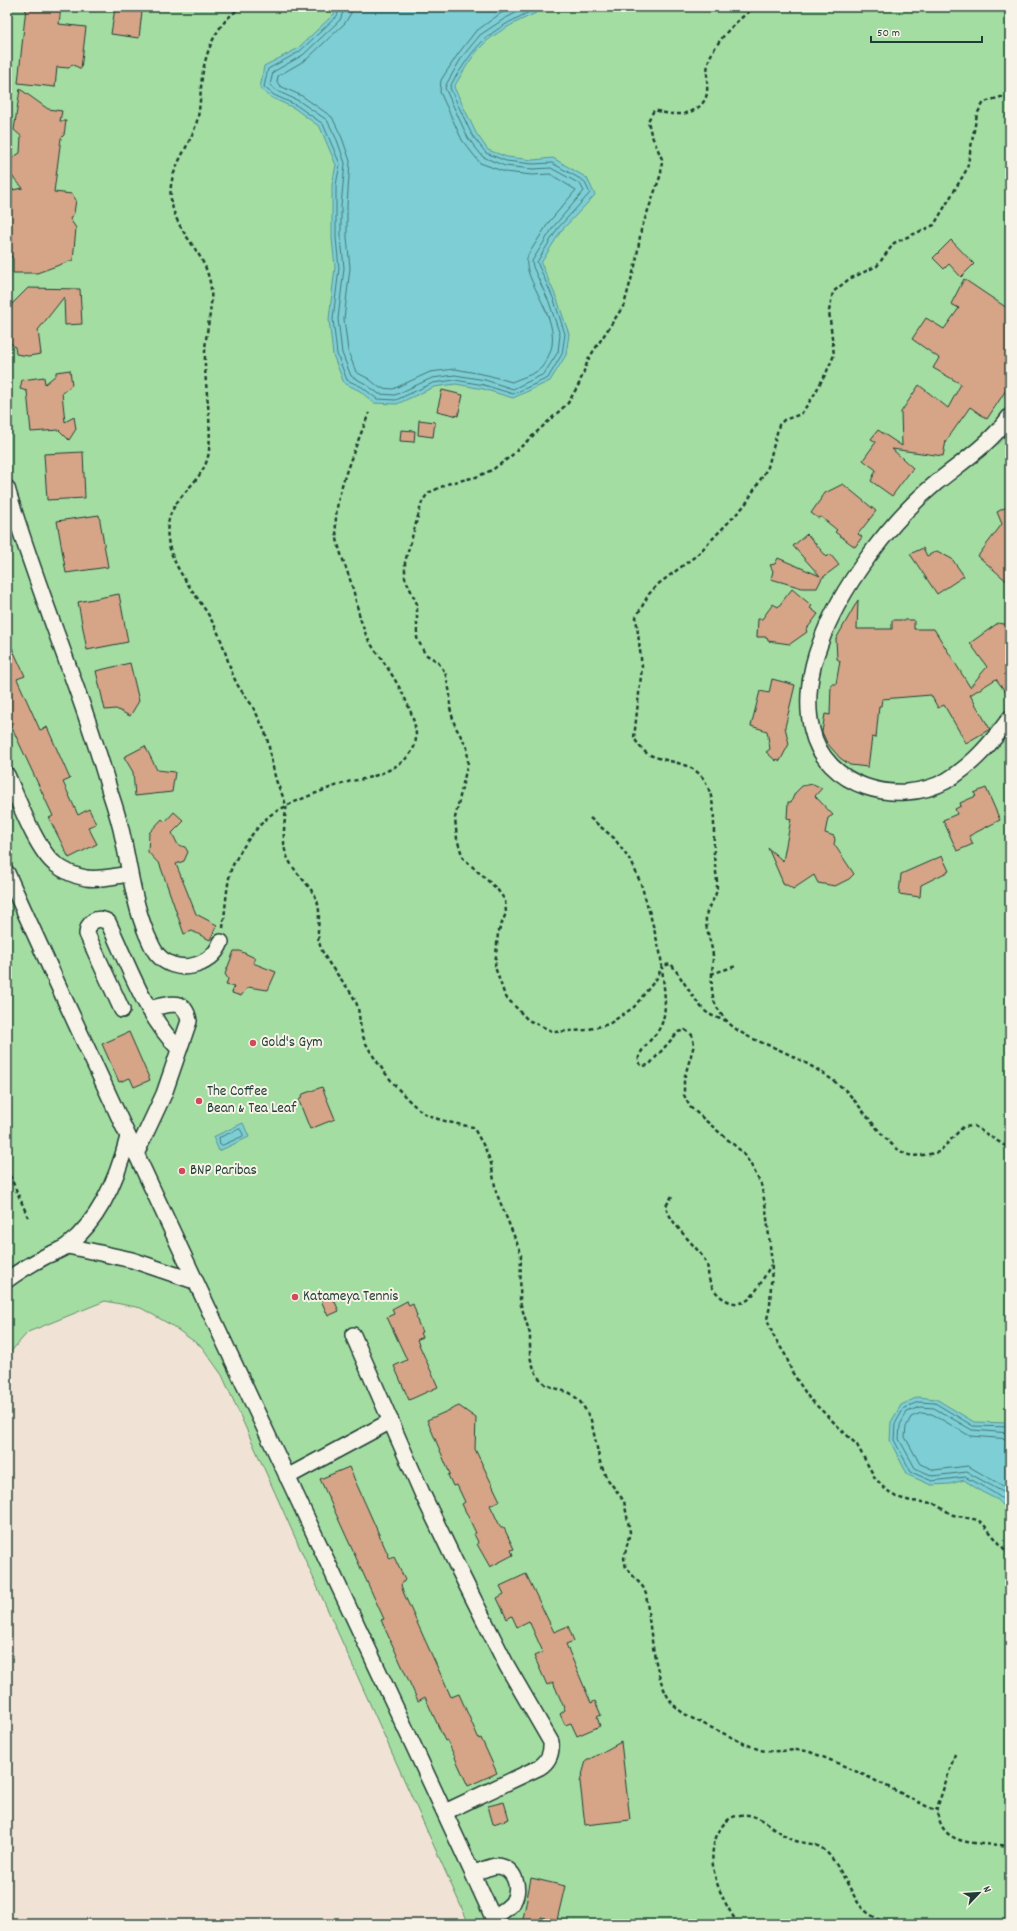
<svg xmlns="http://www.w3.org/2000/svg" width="1017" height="1931" font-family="Dekko,sans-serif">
<rect width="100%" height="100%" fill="#f0e3d5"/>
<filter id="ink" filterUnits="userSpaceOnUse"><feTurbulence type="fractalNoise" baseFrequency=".025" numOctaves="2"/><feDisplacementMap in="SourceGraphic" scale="8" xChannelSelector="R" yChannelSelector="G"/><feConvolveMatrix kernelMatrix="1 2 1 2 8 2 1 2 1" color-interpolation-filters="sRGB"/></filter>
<g filter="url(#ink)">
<path fill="#a4dda2" stroke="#628d6b" d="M7,7h1003v1917h-541l-247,-549 -20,-28 -31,-22 -30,-17 -36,-7 -77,31 -21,24z"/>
<g fill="#7dced5" stroke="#579495">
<path d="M337,7h199v6c-17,8 -35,16 -49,28 -14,12 -24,31 -33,46l22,46 12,17 19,7 26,3 20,-2 34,20 8,17 -34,36 -20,32 16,36 12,35 -3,21 -16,26 -37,17 -30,-9 -27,-5 -22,3 -37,17 -23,-1 -14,-12 -16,-8 -11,-28 -4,-36 6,-52 -3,-28v-54l4,-20 -16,-38 -26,-19 -22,-10 -12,-9 4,-23 33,-17 37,-35z"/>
<path d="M243,1123l6,14 -30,14 -6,-14z"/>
<path d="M918,1397l18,2 38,23 36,1v89l-12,-12 -16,-8 -18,-12 -14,4 -19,1 -23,-10 -4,-7 -14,-27 1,-19 10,-17z"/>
</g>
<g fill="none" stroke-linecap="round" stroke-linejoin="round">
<g stroke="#457774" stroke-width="1">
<path d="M340,7l-3,9 -38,36 -31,17 -4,18 10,8 22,10 27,19 17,40 -4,21v53l3,30 -6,51 4,35 10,26 15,7 15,12 19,1 37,-17 22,-3 29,5 29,9 35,-16 14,-24 3,-20 -11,-34 -17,-38 21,-34 32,-35 -6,-12 -32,-18 -19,1 -27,-3 -20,-8 -14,-18 -22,-47c2,-7 7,-13 11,-19 21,-33 36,-41 70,-58l1,-4"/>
<path d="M345,7l-5,13 -37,35 -30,17 -3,13 7,6 22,10 28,19 10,20 8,23 -4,43v32l3,30 -6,51 4,34 9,23 13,7 15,11 16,1 37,-17 23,-3 30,5 28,9 31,-15 14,-22 2,-17 -11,-33 -16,-35 -1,-6 22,-35 30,-35 -4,-7 -29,-16 -18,1 -28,-3 -22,-9 -15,-19 -23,-50 2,-5 15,-26 18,-22 24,-16 23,-12"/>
<path d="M351,7v6l-6,10 -38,36 -29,17 -1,6 3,4 22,10 30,21 10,21 8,23 -3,45v31l3,31 -6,51 4,32 8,21 13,7 11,9 13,1 37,-17 25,-3 32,6 25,7c8,-4 21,-7 28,-13 3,-2 5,-7 7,-10 22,-37 -29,-80 -19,-104l21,-33 27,-32 -26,-16 -18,1 -27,-3 -25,-9 -18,-23 -22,-48 1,-12 17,-26 17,-22 26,-19 13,-6"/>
<path d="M240,1129l3,5v2l-20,9h-3l-1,-7z"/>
<path d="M1010,1427l-37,-1 -38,-23 -17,-1 -14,6 -9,16 -1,16 17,32 21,9 33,-4c16,9 33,16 45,29"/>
<path d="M1010,1433l-38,-3 -38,-22 -14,-1 -13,5 -7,13 -1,14 16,29 18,8 34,-4 36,20 7,7"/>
<path d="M1010,1439l-40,-3 -38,-22 -11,-1 -10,4 -5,10 -1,10 15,27 14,6 34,-4 42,24"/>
</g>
</g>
<g fill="#d6a588" stroke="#1f3d34">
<path d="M26,7h35l-2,17 27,3 -5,42 -9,-5 -3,4 -12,-1 -2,20 -37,-4z"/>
<path d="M115,8l27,3 -3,27 -28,-4z"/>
<path d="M20,89l28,20 14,2 -2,10h6l-2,14 -3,3 -7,54 18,2 4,6 -2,13 -4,6 6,9 -3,32 -36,13h-24v-14l-6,-10v-58l16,-3 -13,-14v-15l10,-6 1,-17 -7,-6z"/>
<path d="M951,240l23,24 -13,13 -12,-13 -5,5 -11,-11z"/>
<path d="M964,279l46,31v74l-23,35 -17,-12 -24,34 -3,15 -51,-7 21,19 -21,28 -21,-15 5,-11 -13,-10 13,-18 -5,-3 7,-9 24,16 -1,-34 18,-27 29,23 13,-24 -28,-16 6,-10 -27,-19 14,-21 18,11 15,-21 -8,-4z"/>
<path d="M28,288l52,1 2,35 -17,1 -1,-28 -26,33 3,24 -13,2 -12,-2 -1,-7 -8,-7v-31z"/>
<path d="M70,370l2,15 -10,8 3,29 9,-5 2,12 -7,11 -10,-10 -28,2 -4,-41 -7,-2 2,-9 22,-3 1,7 11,-9v-3z"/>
<path d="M442,390l21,5 -5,21 -21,-5z"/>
<path d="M419,420l16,2 -2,15 -15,-2z"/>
<path d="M401,430l14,1 -1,11 -14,-1z"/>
<path d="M83,452l2,46 -38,2 -3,-46z"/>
<path d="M843,484l33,27 -18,23 4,3 -7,10 -20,-15 2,-2 -16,-13 -3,1 -7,-5 14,-20z"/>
<path d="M1010,505v79l-32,-28 24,-32 -5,-12z"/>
<path d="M99,515l9,52 -42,6 -9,-52z"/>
<path d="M807,534l20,23 3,-3 9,11 -17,13 -5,10h-15l-31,-9 2,-8 -3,-6 5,-1 3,-6 42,18 -27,-30z"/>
<path d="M923,548l4,8 10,-5 15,8 12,17 -27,18 -27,-40z"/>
<path d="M792,589l20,17 -2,2 8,6 -12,16 1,2 -17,12 -22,-3 -1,-4h-10l1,-18h4l11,-15 5,3z"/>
<path d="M119,594l9,48 -41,8 -9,-48z"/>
<path d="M858,600l-1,29h35v-9h22v9h20l36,58 17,-20 -17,-24 28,-20 12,2v73l-14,-19 -26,16 20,34 -24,14 -22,-38 -6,3 -7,-13 -49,4 -1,7h-2l-3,32 -4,-1 -4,30 -18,-2 -10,-7 -13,-15 -5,-11 3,-18 5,1 1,-31h5l4,-23 -3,-2 -1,-20z"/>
<path d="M7,637l18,39 -8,3 23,51 7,-3 23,52 -7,3 15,33 11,-6 7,15 -8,3 9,17 -28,14 -20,-40 4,-2 -46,-99z"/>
<path d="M130,663l9,38 -9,15 -14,-7 -11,1 -9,-39z"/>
<path d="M772,679l23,6 -10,42 4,17 -9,17 -3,-2 -1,2 -10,-9 4,-3 -3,-18 -16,-5 9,-35 9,2z"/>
<path d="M145,746l12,24 18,2 -3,20 -37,4 -2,-24 -9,-15z"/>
<path d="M813,784l9,4 -7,8 18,19 -5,3 -3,15 9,3 1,4 -1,4 20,30 -5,5 -14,7 -17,-3 -4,-8 -21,14 -6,-4h-3l-16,-37 15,13 8,-42 -4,-1 1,-16h3l4,-9 7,-7z"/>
<path d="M986,788l14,32 -31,16 4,8 -16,7 -14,-31 14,-6 -2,-5 6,-3 -1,-3 16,-7 -2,-3z"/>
<path d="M174,812l10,9 -12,12 6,12 7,2 3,5 -4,9 -8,3 20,50 21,11 -7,15 -18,-9 -8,3 -24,-69 -12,-13 1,-19 13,-14 3,3z"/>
<path d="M942,856l7,15 -28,14 -1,12 -21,-3 2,-20z"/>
<path d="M234,951h6l15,7 -2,5 23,9 -8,18 -20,-3 -7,9 -9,-3 2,-6 -8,-2 2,-6 -3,-5z"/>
<path d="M129,1032l21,48 -16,7 -4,-9 -11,4 -17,-38z"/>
<path d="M322,1087l13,32 -25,10 -11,-28 4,-7z"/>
<path d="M331,1293l8,18 -11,5 -8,-18z"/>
<path d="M407,1301l2,5 4,-2 4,12 -1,2 6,14 -2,1 2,4 -5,3 21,47 -29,13 -15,-34 13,-6 -20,-43 7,-3 -2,-5z"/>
<path d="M459,1406l17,12 -1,31 25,52 -10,4 11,23h3l10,21 -3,1 2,5 -23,12 -13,-23 1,-2 -4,-8 2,-1 -14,-29 3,-2 -8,-17 -4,1 -5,-11 2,-1 -23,-54z"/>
<path d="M349,1467l41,92 4,-2 11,23 -4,5 3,9 47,103 8,-3 20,45 2,-1 16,35 -29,13 -21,-46 -2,1 -20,-44 -7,4 -37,-81 3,-1 -64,-140z"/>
<path d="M526,1574l28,58 14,-6 6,15 -8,3 25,59 4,-2 6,14 -4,2 3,9 -23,10 -6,-13 -6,2 -5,-11 5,-4 -12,-28 -6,3 -13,-29 9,-4 -14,-31 -12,6 -5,-11 -5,3 -10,-21 7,-4 -4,-8z"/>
<path d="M621,1742l9,78 -45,5 -5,-43 6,-21z"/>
<path d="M504,1802l5,17 -16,5 -5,-18z"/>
<path d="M531,1878l34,8 -8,34 -16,-3 -2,7h-17z"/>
</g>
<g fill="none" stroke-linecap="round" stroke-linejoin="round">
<g stroke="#1f3d34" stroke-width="18">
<g id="minor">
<path d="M1010,416c-20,28 -48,46 -74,67 -45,37 -97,106 -116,161 -10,26 -15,58 -8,86 13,57 85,77 134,51 27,-16 46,-39 64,-63"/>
<path d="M7,488c30,103 74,201 103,304 5,15 10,31 13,46 7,33 11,66 24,97 3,6 5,13 10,19 17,21 54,15 64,-12"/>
<path d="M7,775c11,24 29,74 48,89 9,7 20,12 31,14 14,2 29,-2 43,-4"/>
<path d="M7,873c159,352 328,700 489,1051"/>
<path d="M122,1010l-35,-76c1,-13 10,-18 21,-12 21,44 37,93 71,127"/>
<path d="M136,1154l28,-60 25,-73c-4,-25 -24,-16 -40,-12"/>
<path d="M68,1246l64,14 62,21"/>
<path d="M7,1280c12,-9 26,-17 39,-24 7,-3 16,-6 22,-11 33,-26 50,-69 60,-108"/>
<path d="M353,1335l69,158 37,77 48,96 44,76c1,11 -2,19 -11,25l-95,45"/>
<path d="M287,1477l104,-56"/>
<path d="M474,1873c7,-2 16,-7 23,-7 18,1 24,22 16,36 -5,7 -13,11 -20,15"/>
</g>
</g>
<g stroke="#1f3d34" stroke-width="2.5" stroke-dasharray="4 3" stroke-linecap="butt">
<path d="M242,7c-23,14 -34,38 -39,64 -3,16 -2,34 -6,50 -7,27 -30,49 -26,78 4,33 30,48 38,79 7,25 -4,51 -4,76 -1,32 7,64 4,96 -3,37 -47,46 -41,89 4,31 31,57 45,84 11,19 14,40 23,59 4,8 10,14 15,22 5,8 10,19 14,28 5,15 6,29 10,44 2,10 9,20 11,30 1,3 -1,8 -1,12 -1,10 -2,22 0,32 5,22 27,33 33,54 3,12 -2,26 1,38 6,23 27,39 37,60 4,10 3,21 6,31 5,21 44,69 62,80 15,8 33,11 49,14l12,21 6,15 5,29 25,61 -1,49 10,32v23l4,12 4,8 8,8 24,8 9,7 6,9 6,11 9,42 6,15 18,24 6,31 -6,26 2,10 17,19 3,7c4,29 8,89 27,110 10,12 28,18 41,25 16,7 31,16 47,21 16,4 33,-3 49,2 43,16 84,38 126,59"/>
<path d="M1010,98l-9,-1 -17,5 -7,12 -10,55 -33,56 -40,18 -17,23 -28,13 -16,13 -4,19 5,44 -7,16 -13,24 -13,19 -17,6 -5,5 -11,42 -23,38 -48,50 -40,30 -8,9 -13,23 6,50 -8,71c4,6 9,14 16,17 21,9 46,6 57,30 10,22 6,45 7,68 0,13 5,27 2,40 -2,8 -9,13 -10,24 -1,13 6,26 7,39 0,16 -5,38 5,53 15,26 40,31 64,42 23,11 43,22 62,38 18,17 43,60 65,66 9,2 21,-1 30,-3l24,-25 11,-1 36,23"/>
<path d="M590,818l24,20 18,25 9,21 9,30 10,38 2,14 -5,12 -23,29 -25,17 -23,6 -32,2 -26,-12 -23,-24 -10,-29 3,-34 8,-20 -1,-13 -8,-11 -34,-31 -6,-19 -2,-21 13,-56 -1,-15 -12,-21 -5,-18v-15l-5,-21 -8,-11 -12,-7 -8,-16v-34l-12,-26v-16l17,-60 6,-9 22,-10 26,-6 16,-7 18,-13 58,-54 11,-19 10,-26 35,-53 12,-43 5,-32 20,-56 1,-15 -11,-25 -3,-13 6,-11c7,2 14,4 21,4 14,1 31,-7 32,-22 1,-13 -2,-25 4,-37 8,-17 30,-40 46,-48"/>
<path d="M223,928c2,-15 4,-49 9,-61 9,-18 21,-36 36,-50 12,-11 62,-30 80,-35 6,-2 12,-2 19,-4 16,-4 40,-14 47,-31 10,-23 -20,-70 -33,-89 -5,-7 -11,-14 -14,-21 -7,-16 -9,-28 -13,-44 -5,-21 -16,-40 -18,-62 -3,-37 20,-83 33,-118"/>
<path d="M711,974l25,-8"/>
<path d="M727,1021c-6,-2 -13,-4 -18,-7 -10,-5 -29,-39 -38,-50l-9,2c1,18 6,40 0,57 -5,15 -22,22 -24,39l4,4 7,-1 29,-33 7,-2 7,5 2,10 -10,34v16l6,12 51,44 9,12 11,21 5,25 6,55 -2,42 -3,13 6,16 13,21 6,16 17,26 48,47 18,33 9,10 12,9 15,4 22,2 20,12 25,5 6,5 26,31"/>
<path d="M7,1169l21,48"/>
<path d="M672,1196l-6,10c3,16 26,36 36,50 9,12 4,15 8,26 5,15 27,30 41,15 8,-9 14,-22 20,-32"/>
<path d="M955,1754l-19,57c2,5 4,12 7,17 12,19 47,15 67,18"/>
<path d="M738,1924c-18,-27 -37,-66 -17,-96 4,-7 11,-12 19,-13 20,-3 34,17 51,24 9,5 20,3 29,8 15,8 29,42 39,57 6,9 18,14 27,20"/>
</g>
<use href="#minor" stroke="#f7f3e8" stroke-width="15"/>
</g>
</g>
<g fill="#d1495b" stroke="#f7f3e8" stroke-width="1.5">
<circle cx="253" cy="1043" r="4"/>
<circle cx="199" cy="1101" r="4"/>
<circle cx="182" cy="1171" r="4"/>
<circle cx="295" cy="1297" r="4"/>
</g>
<g text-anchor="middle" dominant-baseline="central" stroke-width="4" stroke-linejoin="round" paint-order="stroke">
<g font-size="15" fill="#1f3d34" stroke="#f7f3e8" text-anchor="start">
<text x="261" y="1043">Gold's Gym</text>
<text x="207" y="1092">The Coffee<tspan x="207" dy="17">Bean &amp; Tea Leaf</tspan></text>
<text x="190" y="1171">BNP Paribas</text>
<text x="303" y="1297">Katameya Tennis</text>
</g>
</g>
<rect width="1017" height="1931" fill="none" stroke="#f7f3e8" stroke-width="24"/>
<rect x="12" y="12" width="993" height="1907" fill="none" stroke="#1f3d34" stroke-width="1.5" filter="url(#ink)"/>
<g transform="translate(979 1893) rotate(65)" stroke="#f7f3e8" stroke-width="3" paint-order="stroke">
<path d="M0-3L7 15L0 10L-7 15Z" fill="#1f3d34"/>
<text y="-6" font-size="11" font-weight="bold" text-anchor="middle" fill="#1f3d34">N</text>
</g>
<path d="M871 36v6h111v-6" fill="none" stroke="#1f3d34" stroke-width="2"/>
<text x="877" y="36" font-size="12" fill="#1f3d34" stroke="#f7f3e8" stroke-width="3" paint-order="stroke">50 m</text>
</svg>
